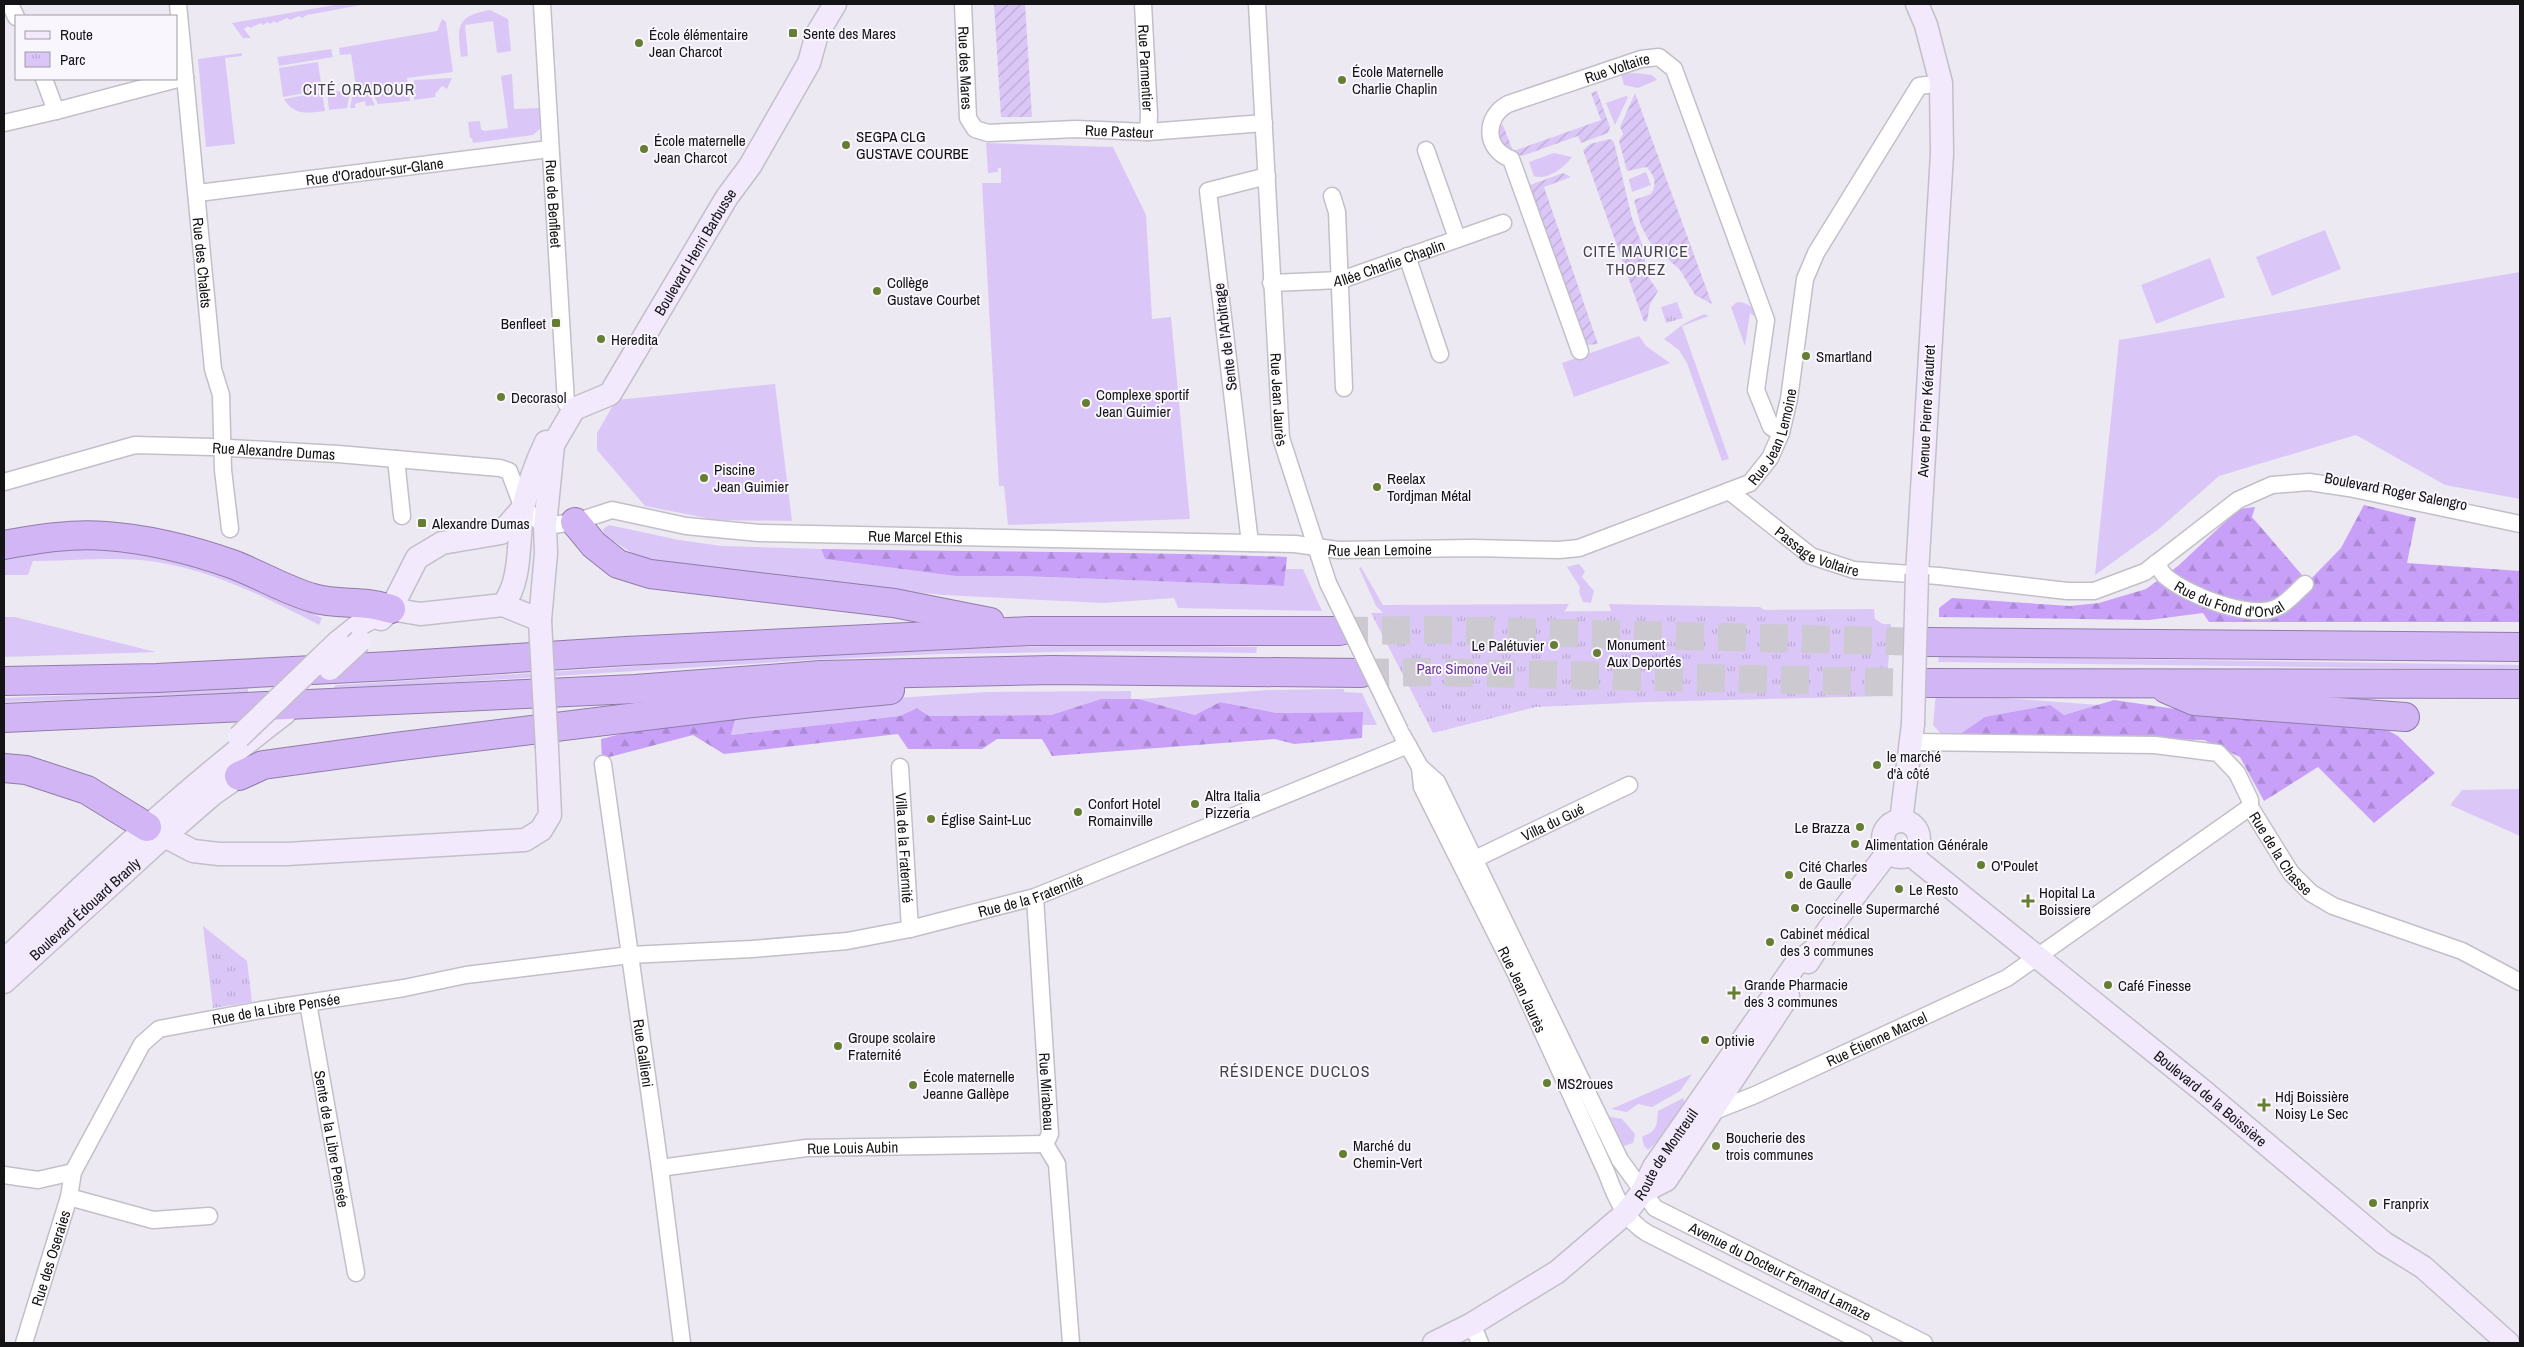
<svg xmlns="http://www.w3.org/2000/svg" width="2524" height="1347" font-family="'Archivo Narrow',sans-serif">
<defs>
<pattern id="forest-firs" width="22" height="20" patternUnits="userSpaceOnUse" patternTransform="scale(1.25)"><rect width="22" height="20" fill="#c8a0f8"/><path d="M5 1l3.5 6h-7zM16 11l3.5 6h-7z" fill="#ab89d4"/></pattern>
<pattern id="park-tufts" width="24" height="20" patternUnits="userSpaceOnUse" patternTransform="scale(1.25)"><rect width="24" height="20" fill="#dbc7f7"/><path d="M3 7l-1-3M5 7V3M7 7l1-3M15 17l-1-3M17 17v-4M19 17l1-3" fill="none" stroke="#bbaad3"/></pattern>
<pattern id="garden-furrows" width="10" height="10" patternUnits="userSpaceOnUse" patternTransform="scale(1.25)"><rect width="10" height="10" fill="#dbc7f7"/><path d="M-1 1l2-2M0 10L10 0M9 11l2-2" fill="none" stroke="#bbaad3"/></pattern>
</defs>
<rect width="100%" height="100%" fill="#ede9f2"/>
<g fill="#dbc7f7">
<path d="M340,4h26l-59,11 -5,3 -3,-2 -9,4 -3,-2 -11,5 -2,-2 -4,3 -2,-2 -5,3 -2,-2 -11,5 -2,-2 -4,3 7,9h-8l-11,-15z"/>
<path d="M490,10l18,9 3,32 -14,2 -4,-32 -28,4 3,31 -7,1c-4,-31 -5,-41 29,-47z"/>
<path d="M442,19l4,3 7,50 -46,6 3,23 -32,3 -5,-10 -11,-6 1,-3 -7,2 -5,-33 -11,1 -1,-7 98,-17z"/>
<path d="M331,49l2,8 -54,9 -2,-9z"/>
<path d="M242,53v3l-17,2 10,86 -29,3 -8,-88z"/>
<path d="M318,62l4,28 -39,7 -4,-29z"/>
<path d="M1635,73l17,2 5,5 -19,8 -14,-3 -3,-11z"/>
<path d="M512,74l2,35 26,-1v21l-7,6 -60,8 -1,-5h-2l-2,-16 12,-1 1,8 3,2 24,-3 -7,-52z"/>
<path d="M452,78l-5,11 -5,-3 -7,8 1,3 -22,3v-20z"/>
<path d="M354,90l-5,8 -2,10 -18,2 -2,-18z"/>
<path d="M362,90l8,5 5,10 -9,1 -1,-5 -10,3v4h-5l2,-11z"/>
<path d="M322,92l3,19c-17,2 -31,5 -41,-12z"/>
<path d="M1626,96l2,1 -13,28 -9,-22z"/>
<path d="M986,143l127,4 33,68 6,104 19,-2 19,202 -182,6 -4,-39h-5l-17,-303h19v-15h-3v4l-10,1z"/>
<path d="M1554,153l18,4c-7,10 -25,24 -38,19l-5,-14z"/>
<path d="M2325,230l16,39 -69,27 -16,-39z"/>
<path d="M2210,258l15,39 -69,27 -15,-39z"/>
<path d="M2520,272v227l-75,-14 -89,-50 -137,41 -60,53 -64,46 24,-235z"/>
<path d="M1737,302c12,0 18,7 23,18l-10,-7 -5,33 -14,-39z"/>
<path d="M1704,314l5,2 -27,10 47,133 -7,2 -35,-98 -8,-13 -15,-11 21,-16z"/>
<path d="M1639,336l7,10 24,17 -96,34 -12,-34z"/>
<path d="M775,384l17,137 -76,-1 -71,-14 -48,-56v-17l19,-33z"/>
<path d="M609,525l70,15 43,6 99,3 4,10 130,17h65l264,10 2,-17h17l19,42 -144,-3 -4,-10 -72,5 -158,-8 -71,-7 -231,-29 -38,-24 -1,-6z"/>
<path d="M91,549l74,8 71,19 86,42 -3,7c-56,-29 -114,-59 -179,-65 -35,-3 -72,1 -107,1l-5,14h-24v-18l18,-4z"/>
<path d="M1579,564l6,7 -3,6 12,14 -3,12 -8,-1 -4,-10 1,-5 -13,-20z"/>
<path d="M1361,567l22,38 186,-1 -9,15 -173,-2 -11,-11 -17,-38z"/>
<path d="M1609,604l151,3 8,6 -154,8z"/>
<path d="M4,617h11l141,35 -152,5z"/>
<path d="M1127,645l130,2 -1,6 -142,-2 -174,3 -130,6 -479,30 5,-5 260,-16 159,-13 185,-8z"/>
<path d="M1939,656l581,9v5l-582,-8z"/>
<path d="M248,688v5l-244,9v-4z"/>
<path d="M1344,689v3l18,1 15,32h-15l1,-13 -86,1 -57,-11 -25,13 -56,-16 129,-9z"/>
<path d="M1131,691v8h-30l-50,16 -122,1 -12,-8 -17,8 -169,19 5,-19 159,-18 92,-6z"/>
<path d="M1936,693l163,12 -35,10 -105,20h-17l-9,-10z"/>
<path d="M2520,789v47l-70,-31 12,-15z"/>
<path d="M1692,1074l-12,17 -28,16 -14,-3 -11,8 -16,-3z"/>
<path d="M1683,1098l2,6 -25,35 -12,11 -4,-4 -2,-9c17,-8 14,-11 16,-26z"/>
<path d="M1601,1115l21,4 13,15 -2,9 -12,4z"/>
</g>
<g fill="url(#forest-firs)">
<path d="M2364,505l52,13 -9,45 113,8v51h-311l-6,-9 -54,7 -210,-3v-9l13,-10 118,8 29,-3 47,-14 32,-23 61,-57 16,-2 -3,10 56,65 33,-34z"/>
<path d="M821,549c156,3 311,2 466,8l-3,29 -264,-10h-65l-130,-17z"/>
<path d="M1101,699h38l56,16 25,-13 57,11 86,-1 -1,26 -68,6 -19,-5 -223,17 -10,-17h-45l-15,10h-74l-10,-15 -174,20 -31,-19 -91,24 -1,-20 55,-14 80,-9 -5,19 169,-19 17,-8 12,8 122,-1z"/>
<path d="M2114,700l75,11 182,10 27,15 37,37 -61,50 -56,-56 -54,34 -24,-44 -36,-17 -245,-5 26,-18 65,-12 14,10z"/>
</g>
<g fill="url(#park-tufts)">
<path d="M1646,172l5,13 -19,7 -3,-13z"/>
<path d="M1677,302l6,16 -17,5 -5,-16z"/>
<path d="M1874,609l1,10 8,5h8l-5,72 -239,6 -111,5 -103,26 -62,-120z"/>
<path d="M203,926l44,35 5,41 -39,6z"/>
</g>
<g fill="url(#garden-furrows)">
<path d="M994,4h31l7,113h-31z"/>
<path d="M1597,91l13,36 -2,6 -27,10 -3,-7 -56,20 -19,-7 -8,-22 8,-2 10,26 88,-31 -10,-27z"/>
<path d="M1635,93l77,211 -17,-9 -15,-25 -29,-26 -10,-18 -7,-26 17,-6c6,-10 4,-19 -5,-27l-19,4 -8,-30 4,-7 -3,-7z"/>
<path d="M1610,139l4,3 18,76 13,34v15l2,8 11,16 -8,13 -3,17 -3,1 -61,-172 7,-6z"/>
<path d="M1563,173l8,4 -27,10 54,157 -12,1 -56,-160z"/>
</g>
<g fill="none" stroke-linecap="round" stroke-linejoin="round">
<g stroke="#ccc9d1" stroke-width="28" stroke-dasharray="28 14" stroke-linecap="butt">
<path d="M1340,631l92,-1 496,12"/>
<path d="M1361,673l70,-1 497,11"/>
</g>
<g stroke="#c3bfc9" stroke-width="19">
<g id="street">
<path d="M10,4l6,13"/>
<path id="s1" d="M178,4l35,365 8,26 2,75 7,59"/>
<path id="s2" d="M542,4l24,399"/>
<path id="s3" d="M963,4l5,114 7,11 13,4 87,-4 73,3 116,-9"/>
<path id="s4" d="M1143,4l6,111 -1,17"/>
<path id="s5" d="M1257,4l24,434 47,145"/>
<path d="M44,79l12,32"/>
<path d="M4,123l52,-12 129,-34"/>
<path d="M1426,150l31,88"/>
<path id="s6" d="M198,193l351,-44"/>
<path d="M1332,196l5,16 7,176"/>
<path d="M1407,256l33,98"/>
<path id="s7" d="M1271,283l70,-3 162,-57"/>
<path id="s8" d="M1580,351l-69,-192c-27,-10 -27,-42 -3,-55l133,-45 18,-2 15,12 92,251 -10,70 15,37 10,6"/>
<path d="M396,459l6,57"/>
<path id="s9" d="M4,482l131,-37 77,2 126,7 162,14 9,3 14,37 22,18 30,-4 37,-12 74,16 73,7 536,11 43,6 134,-2 87,2 20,-2 171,-65 20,-25 11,-25 8,-34 16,-120 11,-26 103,-167 22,-3"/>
<path id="s10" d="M1729,491l82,65 43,14 85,6 128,15h27l51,-19 93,-72 34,-15 37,-3 40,6 171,36"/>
<path d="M1250,543l-42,-352 59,-15"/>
<path id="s11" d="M2156,563c3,4 6,10 9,13 22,19 86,45 113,31 10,-5 19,-16 27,-23"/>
<path id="s12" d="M1402,735l18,32 17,15 183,378 35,48 269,135"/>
<path id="s13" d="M1911,742l244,3 63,8 19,20 13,27v7l41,66 20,20 22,13 129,45 58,31"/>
<path id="s14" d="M603,764l57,404 22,175"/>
<path id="s15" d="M900,767l10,162"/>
<path id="s16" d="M1420,767l2,20 95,189 90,198c8,22 18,46 40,59l217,110"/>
<path id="s17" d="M1475,859l154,-74"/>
<path id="s18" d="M1035,897l15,237 -5,10"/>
<path id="s19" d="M308,1003l48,270"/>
<path id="s20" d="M1712,1112l43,-17 252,-117 243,-171"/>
<path d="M1045,1144l12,20 14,179"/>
<path id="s21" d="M660,1168l146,-20 239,-4"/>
<path d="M4,1175l34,5 35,-8"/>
<path d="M69,1197l84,23 56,-4"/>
<path d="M1472,1324l8,19"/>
<path id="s22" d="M24,1343l45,-146 4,-25 69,-128 17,-15 102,-19 143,-22 62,-13 164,-20 122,-6 95,-8 63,-12 125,-32 373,-152"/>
</g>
</g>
<g stroke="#c3bfc9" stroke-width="25">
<g id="secondary">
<path d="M1917,4l9,21 15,58 1,71 -25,420"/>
<path d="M503,605l37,15"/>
<path d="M381,619l10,-10 26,-51 25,-15 59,-10 22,-25"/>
<path id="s23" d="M541,640l-1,-20 6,-67 -1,-27 8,-81 21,-36 36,-15 117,-197 23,-31 59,-103 8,-29 18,-30"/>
<path d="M338,642l25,-20 28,-13 29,5 83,-9c20,-26 14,-66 20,-97 5,-22 13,-45 23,-66"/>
<circle cx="1901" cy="839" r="18"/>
<path d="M1901,821l12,-97"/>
<path d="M147,827l46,24 26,3h68l238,-14 16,-10 9,-15 -3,-67"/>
<path id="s24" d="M1911,855l291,235 182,153 39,24 85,76"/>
<path d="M4,961c90,-87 181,-172 281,-248"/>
<path d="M1808,962l21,-33 59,-77"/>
<path id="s25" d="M4,982l148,-135 61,-53 26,-18"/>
<path d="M1642,1192l24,-12 122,-184"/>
<path id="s26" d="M1434,1343l38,-19 85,-52 69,-59 16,-21 12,-25 141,-202 19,-15"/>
</g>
</g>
<g stroke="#907ca7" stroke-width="30">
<g id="highway">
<path d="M575,522l19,23 24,19 32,10 244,29 96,19"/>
<path d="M4,545c33,-6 68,-12 102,-9 42,3 86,14 126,28 27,10 53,26 81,34 27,8 49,1 78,11"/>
<path d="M1928,642l592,5"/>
<path d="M4,681l153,-3 234,-12 235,-15 404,-20h310"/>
<path d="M1928,683l592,1"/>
<path d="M2166,689l28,12 211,16"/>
<path d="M4,718l631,-29 186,-14 231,-5 309,3"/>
<path d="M4,768l22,2 61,20 60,37"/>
<path d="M239,776l24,-11 131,-18 349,-43 147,-14"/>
</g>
</g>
<use href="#street" stroke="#fff" stroke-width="16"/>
<use href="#secondary" stroke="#f2e9fc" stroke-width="22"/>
<use href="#highway" stroke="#d2b5f5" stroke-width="28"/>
<g stroke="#c3bfc9" stroke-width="19" stroke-linecap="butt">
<path id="street-bridge" d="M1328,583l72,148"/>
</g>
<g stroke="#c3bfc9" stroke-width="25" stroke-linecap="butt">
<g id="secondary-bridge">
<path d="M541,640l6,108"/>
<path d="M330,669l30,-28"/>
<path d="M1913,724l4,-150"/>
<path d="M239,737l99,-95"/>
</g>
</g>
<use href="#street-bridge" stroke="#fff" stroke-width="16"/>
<use href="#secondary-bridge" stroke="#f2e9fc" stroke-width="22"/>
</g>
<g fill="#667e31" stroke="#faf6fe" stroke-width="2">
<rect x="788" y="28" width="10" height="10" rx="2.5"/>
<circle cx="639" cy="43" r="5"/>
<circle cx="1342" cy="80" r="5"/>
<circle cx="846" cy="145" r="5"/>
<circle cx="644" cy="149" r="5"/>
<circle cx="877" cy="291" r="5"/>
<rect x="551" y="318" width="10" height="10" rx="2.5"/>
<circle cx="601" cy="339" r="5"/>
<circle cx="1806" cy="356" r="5"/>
<circle cx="501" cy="397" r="5"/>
<circle cx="1086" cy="403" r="5"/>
<circle cx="704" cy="478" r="5"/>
<circle cx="1377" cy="487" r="5"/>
<rect x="417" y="518" width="10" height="10" rx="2.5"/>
<circle cx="1554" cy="645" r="5"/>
<circle cx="1597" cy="653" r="5"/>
<circle cx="1877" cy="765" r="5"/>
<circle cx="1195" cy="804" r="5"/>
<circle cx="1078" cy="812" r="5"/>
<circle cx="931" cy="819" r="5"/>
<circle cx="1860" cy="827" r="5"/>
<circle cx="1855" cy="844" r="5"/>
<circle cx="1981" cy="865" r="5"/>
<circle cx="1789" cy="875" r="5"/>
<circle cx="1899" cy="889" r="5"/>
<path d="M2025.5 893.5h5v5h5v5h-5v5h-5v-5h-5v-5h5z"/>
<circle cx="1795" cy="908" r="5"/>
<circle cx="1770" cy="942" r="5"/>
<circle cx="2108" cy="985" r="5"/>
<path d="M1731.5 985.5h5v5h5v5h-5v5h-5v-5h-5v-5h5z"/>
<circle cx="1705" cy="1040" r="5"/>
<circle cx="838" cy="1046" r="5"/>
<circle cx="1547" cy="1083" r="5"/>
<circle cx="913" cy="1085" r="5"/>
<path d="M2261.5 1097.5h5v5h5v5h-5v5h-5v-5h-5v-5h5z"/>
<circle cx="1716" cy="1146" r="5"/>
<circle cx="1343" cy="1154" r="5"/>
<circle cx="2373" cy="1203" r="5"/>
</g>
<g text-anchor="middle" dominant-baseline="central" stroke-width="4" stroke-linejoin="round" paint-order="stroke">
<g font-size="15" fill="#141316" stroke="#faf6fe" text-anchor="start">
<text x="803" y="33">Sente des Mares</text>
<text x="649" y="34">École élémentaire<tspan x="649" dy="17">Jean Charcot</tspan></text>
<text x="1352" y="71">École Maternelle<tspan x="1352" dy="17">Charlie Chaplin</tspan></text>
<text x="856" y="136">SEGPA CLG<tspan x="856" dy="17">GUSTAVE COURBE</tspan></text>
<text x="654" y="140">École maternelle<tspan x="654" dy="17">Jean Charcot</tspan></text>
<text x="887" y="282">Collège<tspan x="887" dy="17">Gustave Courbet</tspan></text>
<text x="546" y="323" text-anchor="end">Benfleet</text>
<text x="611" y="339">Heredita</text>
<text x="1816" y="356">Smartland</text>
<text x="1096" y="394">Complexe sportif<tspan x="1096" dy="17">Jean Guimier</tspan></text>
<text x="511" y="397">Decorasol</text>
<text x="714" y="469">Piscine<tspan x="714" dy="17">Jean Guimier</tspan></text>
<text x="1387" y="478">Reelax<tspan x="1387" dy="17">Tordjman Métal</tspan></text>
<text x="432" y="523">Alexandre Dumas</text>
<text x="1607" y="644">Monument<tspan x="1607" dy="17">Aux Deportés</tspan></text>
<text x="1544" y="645" text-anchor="end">Le Palétuvier</text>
<text x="1887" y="756">le marché<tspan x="1887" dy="17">d'à côté</tspan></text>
<text x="1205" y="795">Altra Italia<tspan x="1205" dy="17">Pizzeria</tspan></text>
<text x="1088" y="803">Confort Hotel<tspan x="1088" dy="17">Romainville</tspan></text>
<text x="941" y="819">Église Saint-Luc</text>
<text x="1850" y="827" text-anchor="end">Le Brazza</text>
<text x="1865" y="844">Alimentation Générale</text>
<text x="1991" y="865">O'Poulet</text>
<text x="1799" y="866">Cité Charles<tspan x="1799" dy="17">de Gaulle</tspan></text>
<text x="1909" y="889">Le Resto</text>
<text x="2039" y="892">Hopital La<tspan x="2039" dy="17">Boissiere</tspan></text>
<text x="1805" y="908">Coccinelle Supermarché</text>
<text x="1780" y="933">Cabinet médical<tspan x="1780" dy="17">des 3 communes</tspan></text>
<text x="1744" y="984">Grande Pharmacie<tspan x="1744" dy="17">des 3 communes</tspan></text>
<text x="2118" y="985">Café Finesse</text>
<text x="848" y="1037">Groupe scolaire<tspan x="848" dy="17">Fraternité</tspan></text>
<text x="1715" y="1040">Optivie</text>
<text x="923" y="1076">École maternelle<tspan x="923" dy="17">Jeanne Gallèpe</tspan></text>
<text x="1557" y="1083">MS2roues</text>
<text x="2275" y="1096">Hdj Boissière<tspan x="2275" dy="17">Noisy Le Sec</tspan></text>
<text x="1726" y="1137">Boucherie des<tspan x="1726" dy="17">trois communes</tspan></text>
<text x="1353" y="1145">Marché du<tspan x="1353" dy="17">Chemin-Vert</tspan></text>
<text x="2383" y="1203">Franprix</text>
</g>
<g font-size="15" fill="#141316" stroke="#faf6fe">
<text stroke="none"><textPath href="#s3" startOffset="64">Rue des Mares</textPath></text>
<text stroke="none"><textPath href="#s4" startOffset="64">Rue Parmentier</textPath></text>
<text stroke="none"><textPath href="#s8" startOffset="390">Rue Voltaire</textPath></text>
<text stroke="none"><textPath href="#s3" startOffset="272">Rue Pasteur</textPath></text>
<text stroke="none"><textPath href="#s6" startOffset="178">Rue d'Oradour-sur-Glane</textPath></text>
<text stroke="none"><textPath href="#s2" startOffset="200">Rue de Benfleet</textPath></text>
<text stroke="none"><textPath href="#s23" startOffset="442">Boulevard Henri Barbusse</textPath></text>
<text stroke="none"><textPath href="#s7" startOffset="121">Allée Charlie Chaplin</textPath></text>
<text stroke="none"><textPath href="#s1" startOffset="260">Rue des Chalets</textPath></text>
<text transform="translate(1225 337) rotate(-97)">Sente de l'Arbitrage</text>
<text stroke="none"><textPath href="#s5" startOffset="396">Rue Jean Jaurès</textPath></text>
<text transform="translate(1926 411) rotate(-87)">Avenue Pierre Kérautret</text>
<text stroke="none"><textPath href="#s9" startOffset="1854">Rue Jean Lemoine</textPath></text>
<text stroke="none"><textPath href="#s9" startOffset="275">Rue Alexandre Dumas</textPath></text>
<text transform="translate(2396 491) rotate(11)">Boulevard Roger Salengro</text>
<text stroke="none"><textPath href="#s9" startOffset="954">Rue Marcel Ethis</textPath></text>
<text stroke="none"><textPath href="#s10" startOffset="108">Passage Voltaire</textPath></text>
<text stroke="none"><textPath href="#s9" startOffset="1419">Rue Jean Lemoine</textPath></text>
<text stroke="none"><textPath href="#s11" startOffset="86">Rue du Fond d'Orval</textPath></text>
<text stroke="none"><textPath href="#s17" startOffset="86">Villa du Gué</textPath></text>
<text stroke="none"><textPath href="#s15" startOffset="81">Villa de la Fraternité</textPath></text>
<text stroke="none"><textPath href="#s13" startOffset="428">Rue de la Chasse</textPath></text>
<text stroke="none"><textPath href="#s22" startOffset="1230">Rue de la Fraternité</textPath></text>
<text stroke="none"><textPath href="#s25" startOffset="109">Boulevard Édouard Branly</textPath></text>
<text stroke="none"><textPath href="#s16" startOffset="246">Rue Jean Jaurès</textPath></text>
<text stroke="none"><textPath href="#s22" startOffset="465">Rue de la Libre Pensée</textPath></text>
<text stroke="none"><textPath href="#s20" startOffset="180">Rue Étienne Marcel</textPath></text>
<text stroke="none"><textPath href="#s14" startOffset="292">Rue Gallieni</textPath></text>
<text stroke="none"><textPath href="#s18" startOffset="195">Rue Mirabeau</textPath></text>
<text stroke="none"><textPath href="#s24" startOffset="386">Boulevard de la Boissière</textPath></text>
<text stroke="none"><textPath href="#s19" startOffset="138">Sente de la Libre Pensée</textPath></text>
<text stroke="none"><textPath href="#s26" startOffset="304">Route de Montreuil</textPath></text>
<text stroke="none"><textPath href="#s21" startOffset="194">Rue Louis Aubin</textPath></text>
<text stroke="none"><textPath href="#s22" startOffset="89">Rue des Oseraies</textPath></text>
<text stroke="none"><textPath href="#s12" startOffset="679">Avenue du Docteur Fernand Lamaze</textPath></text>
</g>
<g font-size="15" fill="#693499" stroke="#faf6fe">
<text x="1464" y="668">Parc Simone Veil</text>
</g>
<g font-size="16" letter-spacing="1" fill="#45424a" stroke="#faf6fe">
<text x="359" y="89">CITÉ ORADOUR</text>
<text x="1636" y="251">CITÉ MAURICE<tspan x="1636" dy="18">THOREZ</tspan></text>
<text x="1295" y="1071">RÉSIDENCE DUCLOS</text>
</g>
</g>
<rect width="2524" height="1347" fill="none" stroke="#141316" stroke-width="10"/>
<rect x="15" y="15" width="162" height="65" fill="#faf6fe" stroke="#9e9ba1"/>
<rect x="25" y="31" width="25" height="8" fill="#f2e9fc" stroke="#9e9ba1"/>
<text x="60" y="40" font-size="15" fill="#141316">Route</text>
<rect x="25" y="52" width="25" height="15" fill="url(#park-tufts)" stroke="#9e9ba1"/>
<text x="60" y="65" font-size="15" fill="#141316">Parc</text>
</svg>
